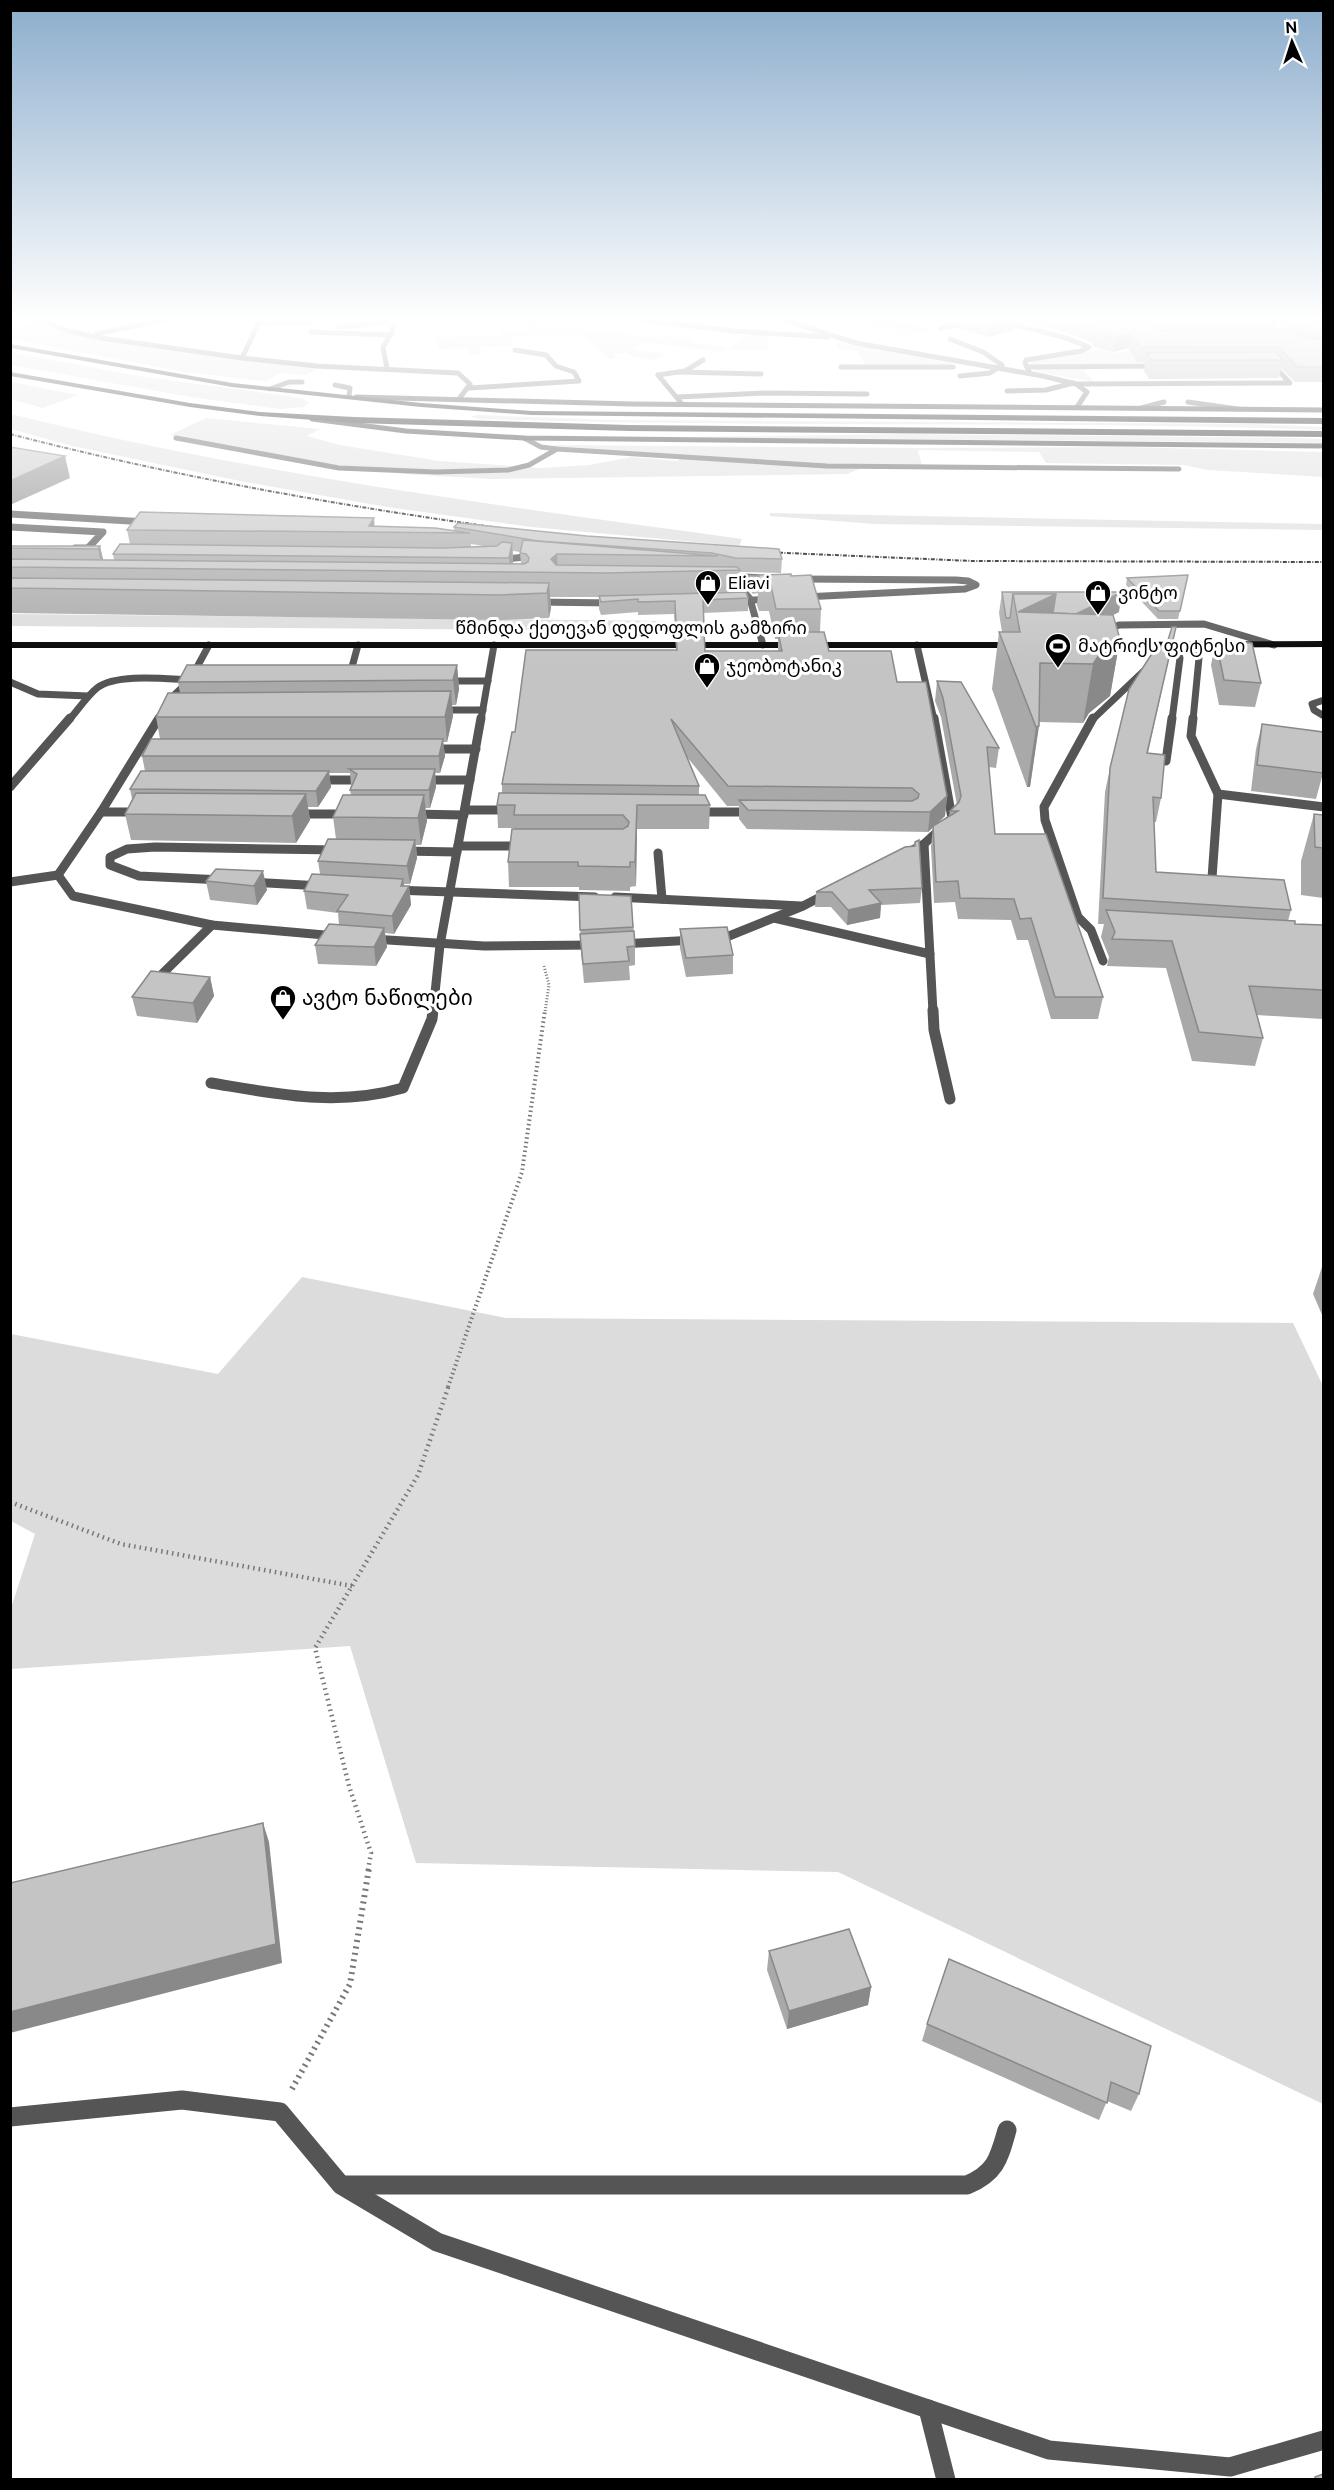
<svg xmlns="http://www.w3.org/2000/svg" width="1334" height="2490" font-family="'DM Sans','Noto Sans Georgian',sans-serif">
<rect width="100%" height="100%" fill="#fff"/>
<g fill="#dcdcdc">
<path d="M469,316h69l14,6 -13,3 10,5 15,-3 95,11 4,-3 29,4 -2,3 40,6 19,-14 17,1 3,15h-44l-3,2 -79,-10 -12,8 34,3 -9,7 -21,-3 -10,-5 -13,3 6,3 -8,1 -30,-26 -68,4v9l-31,1v8h-11l-3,-7 -28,1 -3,-12 65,-1 -1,-4 26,-2 -5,-8 -53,1z"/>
<path d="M843,316c34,0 62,4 94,14l-33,5 -7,-4 3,-1 -8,-3 -17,2z"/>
<path d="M36,323c91,26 188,35 282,45l-12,7 -25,-2 -16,8 -80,-9 -174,-33 -1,-10z"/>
<path d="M836,342l122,22 -93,1 -8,-14 -18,-1z"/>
<path d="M1100,349l15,4 25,-4 138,12 -200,3 16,18 -59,-11 -5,-6 3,-4 8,-2z"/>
<path d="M10,352l128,24 164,22 7,5 -6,4 -23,2 -89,-12 -180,-32z"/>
<path d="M11,382l67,13 -35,13 -32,-9z"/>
<path d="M11,414c240,60 486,91 731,125l-3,7 -208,-19 -144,-20 -142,-25 -173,-36 -61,-17z"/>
<path d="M477,415l133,5 644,4 69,3 1,3c-281,-10 -563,-2 -843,-11l-10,-2z"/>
<path d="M206,418l114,11 -13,7 33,9 99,16 102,7 48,-3 43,-8 46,4 1,-4 -130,-12 374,3 205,-1 195,5 1,25 -116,-7 -24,-5 -138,-2 -7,-11 -121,-2 4,16 -53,-1 -22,9 -356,5 -86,-5 -70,-9 -165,-30z"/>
<path d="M910,434l377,4 36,1 1,4 -639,-6z"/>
<path d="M770,513l553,11 1,6 -449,-6 -105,-8z"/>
<path d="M11,614l654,7 7,3 -2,5 -9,2 -650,-5z"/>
<path d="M302,1277l204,41 787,5 31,65 -1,716 -485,-232 -422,-9 -66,-217 -339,23v-61l24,-74 -24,-13v-187l207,40z"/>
</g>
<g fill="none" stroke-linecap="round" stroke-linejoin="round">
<path stroke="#777" stroke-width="3" stroke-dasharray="1 2" stroke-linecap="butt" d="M544,966l5,19 -4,27"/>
<path stroke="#777" stroke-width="4" stroke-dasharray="1.5 3" stroke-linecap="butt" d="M448,1387l74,-215 23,-162"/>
<g stroke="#777" stroke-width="4.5" stroke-dasharray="1.5 4" stroke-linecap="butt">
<path d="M10,1502l111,42 231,42"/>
<path d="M368,1870l3,-17 -22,-67 -34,-138 103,-173 31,-90"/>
</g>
<path stroke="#777" stroke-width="6" stroke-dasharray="2 4.5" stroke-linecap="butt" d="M292,2089l58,-105 19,-116"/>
<g stroke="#555" stroke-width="5">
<path d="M356,316l22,2"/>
<path d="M258,323l52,-1"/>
<path d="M339,327l55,-6"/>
<path d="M940,328l36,-6"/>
<path d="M311,332l79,3"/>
<path d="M950,339l33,13 19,13 -12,8 -30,3"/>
<path d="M1027,367l134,-1"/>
<path d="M678,372l83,2"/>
<path d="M658,375l27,-4 18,-11"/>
<path d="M1076,384l214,-1 -16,-17h-6"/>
<path d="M335,385l15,3 -1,8"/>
<path d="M469,388l110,-7 -5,-9 -18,-6 -10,-11 -31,-5"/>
<path d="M270,389l19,-7h13"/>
<path d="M1007,391l39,-1 27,-7"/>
<path d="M677,397l89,-4 101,1"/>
<path d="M1188,402l50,7"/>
<path d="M1141,408l23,-6"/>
<path d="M176,438l163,30 97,4 72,-2 21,-5 28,-16"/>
<path d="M524,438l17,9 16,2 270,17 352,3"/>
</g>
<g stroke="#555" stroke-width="7">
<path d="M10,514l137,8"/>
<path d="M10,527l93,5 -15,16h-13"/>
<path d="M497,560l28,-3"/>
<path d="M725,576l39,2"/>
<path d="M733,578l17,21 13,46"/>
<path d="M797,579l159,1 12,1 8,4 -11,4 -161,8"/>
<path d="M732,601l42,-2"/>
<path d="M534,602l81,1"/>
<path d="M1103,632l16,-7 85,-1 70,21"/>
<path d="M917,645l17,75"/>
<path d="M349,678l9,-33"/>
<path d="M444,681h44"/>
<path d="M10,682l28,12 50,2"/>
<path d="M1324,700l-12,4 2,6 10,6"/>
<path d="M437,710h46"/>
<path d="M69,720c9,-10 18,-24 28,-32 19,-15 70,-9 93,-8l19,-35"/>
<path d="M158,720l14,-23 18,-17h3"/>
<path d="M481,720l13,-75"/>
<path d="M1092,720l58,-55"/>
<path d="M1172,720l8,-62 -4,-13"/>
<path d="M1193,720l6,-62 -3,-13"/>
</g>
<g stroke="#555" stroke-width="9">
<path d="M1093,718l-49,89 1,13 33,97 13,13 12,31"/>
<path d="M1193,718l-2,18 27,58 -6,84"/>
<path d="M429,749h47"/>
<path d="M1166,761l6,-43"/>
<path d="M314,780h51"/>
<path d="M422,780h48"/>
<path d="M10,787l60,-69"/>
<path d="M1218,794l106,13"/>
<path d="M465,810h47"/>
<path d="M101,812h41"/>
<path d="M694,812h61"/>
<path d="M294,814h55"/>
<path d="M411,814l53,1"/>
<path d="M924,844l9,168"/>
<path d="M458,846h68"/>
<path d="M402,851l55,1"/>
<path d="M658,853l4,46"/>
<path d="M907,853l17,-9 28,-26 -18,-100"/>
<path d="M58,875l43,-63 58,-94"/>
<path d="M223,880l-84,-4 -29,-11v-8l17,-8 28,-2 182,3"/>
<path d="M10,882l48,-7 15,21 139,29 124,11"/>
<path d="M249,882l73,4"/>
<path d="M393,890l202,7"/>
<path d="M615,897l186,9"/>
<path d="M774,918l156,36"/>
<path d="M372,939l112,7 113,-1"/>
<path d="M713,939l11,-1 79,-32 27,-14"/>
<path d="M620,944l76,-4"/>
<path d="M159,977l53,-52"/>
<path d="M433,1012l7,-67 41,-227"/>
</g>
<g stroke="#555" stroke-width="11">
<path d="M933,1010l1,20 16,69"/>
<path d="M211,1083c67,11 125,24 192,5l29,-69 1,-9"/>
</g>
<g stroke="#555" stroke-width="19">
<path d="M10,2117l172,-17 98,12 61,73 96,57 612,208 181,17 94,-27"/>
<path d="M342,2185h625c29,-12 32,-27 40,-55"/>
<path d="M928,2409l18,71"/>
</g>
<g stroke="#555" stroke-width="5">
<path d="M28,316l41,15 32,7 141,20 75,8 141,7 12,11 -11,15"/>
<path d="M609,316l126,15 93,6"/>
<path d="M772,316l84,27 187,33 33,8 11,8 -10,15"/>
<path d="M980,316l83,21 26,10 -8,4 -55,9 -1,3 5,10"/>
<path d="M96,334l87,-18"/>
<path d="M242,358l20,-42"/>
<path d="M841,367h112"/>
<path d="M387,369l-4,-22 8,-13 5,-17"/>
<path d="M658,375l24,29"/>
</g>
<g stroke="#222" stroke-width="5">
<path d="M356,397l276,7 692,6"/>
<path d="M312,419l94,12 118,7 800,8"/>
</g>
<g fill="#000" fill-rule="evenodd">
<path d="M1324,641v6l-225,1 -5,-3 5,-3z"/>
<path d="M10,642h1008l5,3 -5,3h-1008z"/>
</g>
<g fill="#000" fill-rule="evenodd">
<path d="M10,344l222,39 189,20 111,8 792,7v6l-792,-9 -111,-8 -189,-20 -222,-39z"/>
<path d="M10,372l180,31 70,9 94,5 275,8 695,6v6l-695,-6 -275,-8 -94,-7 -70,-9 -180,-31z"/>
</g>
<g stroke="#000" stroke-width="2" stroke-dasharray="4 1.5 1 1.5" stroke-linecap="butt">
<path d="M10,434c162,42 325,71 490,94"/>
<path d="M763,552l210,9 351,1"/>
</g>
</g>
<g fill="#a9a9a9" fill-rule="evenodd">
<path d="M931,316h391l1,2v66l-1,-2h-27l-14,-14 -2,10 -130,1 -5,-8 1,-9h-8l-9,-14 -15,4 -19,-5 -3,-5 -26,-10 -50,-12 -1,10 -25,7 -29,-8 1,-10 -23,5 -8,-3zM1276,322l8,7h-9z"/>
<path d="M375,526l79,5v-4l328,32 -1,14 -41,-1 -1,21 9,5v13l-45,2 2,38h73v-12h-3l-6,-28h-10l-2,-6 1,-12 -5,1 -4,-5v-13h42l30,33 -1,23 9,19 68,31 50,114 -2,20 -17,16 -181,-3 -8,-10v-13h-12l-40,-49 12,29v9l11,10 -1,24h-72l-1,57 -6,1v4l-51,-1v-3h-70l-1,-25 6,-34h-16l-1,-23 5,-11v-10l13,-52 161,-82 -2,-36 -36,1v-3l-37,3 -2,-6v-12h-49l1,11 -2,10 -48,2 -491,-7v-67h90l3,14h11l-1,-6 17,-10 -3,-14zM471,544l18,3h-18zM513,551l7,1 1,12h-8z"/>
<path d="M1188,575l-10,44h-20l-32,-34 1,-7z"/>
<path d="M1002,592l117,20 -6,3 7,24 -10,57 -21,17 -6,10 -44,-1 -9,65h-3l-35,-98 7,-57h3l-3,-19z"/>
<path d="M1216,641l45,42 -6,24 -36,-2 -8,-40z"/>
<path d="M1171,649l-23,104 13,45 -5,24h-2l2,50 135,38 -3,11 7,3 28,1v94l-66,-4 6,23 -8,28 -63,-5 -26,-93 -59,-2 2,-9 -8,-20 3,-13h-6l7,-132 5,-24z"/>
<path d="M457,665l2,24 -3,16h-4l1,11 -6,26h-4l2,14 -5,17h-5l1,14 -6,21h-5l2,13 -6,24h-5l1,13 -7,26h-6v2h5l2,19 -17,29 -9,-1 2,14 -11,19 -58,-2 -3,-19 24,-20 -1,-12 -31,-4 -3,-18 16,-17 -2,-13 18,-22 -3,-22 18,-22 -1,-5 1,-4 -1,-13h-21l2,14 -13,20h-10l2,13 -14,23 -165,-3 -6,-26 7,-15 -2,-10 15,-18 -3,-15 18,-17 -4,-22 24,-24 -2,-11z"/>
<path d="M937,681l62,67 -3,20 -7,-1 6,67 108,163 -5,22h-47l-23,-79h-11l-6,-20 -53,-1 -3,-17 -21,1 -3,-56 2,-21 16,-9 1,-6 7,-6 -16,-88 -6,-16z"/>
<path d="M1262,724l61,49 -7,26 -65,-8 5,-42z"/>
<path d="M1323,812v86l-22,-3v-34l13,-47 8,1z"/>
<path d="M915,842l7,46 -2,15 -39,2 -1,13 -33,7 -16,-18h-16l1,-15 98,-46z"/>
<path d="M216,869l51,21 -10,15 -47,-5 -4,-19z"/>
<path d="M579,894l52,2 4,50v19l-6,1 1,14 -46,3 -3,-31z"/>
<path d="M680,929l53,26v19l-47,3 -6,-29z"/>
<path d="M210,977l4,19 -17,27 -60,-7 -5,-19z"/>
<path d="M1323,1264v53l-10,-23z"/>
<path d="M769,1951l102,36 -3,18 -81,24 -20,-59z"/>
<path d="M949,1959l190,135 -8,17 -24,-10 -8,19 -177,-79 5,-17z"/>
</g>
<g fill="#898989">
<path d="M939,316h37l-14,1 -1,2 -23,5z"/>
<path d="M1016,318l-2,12 -25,7 1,-12z"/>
<path d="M1130,334l-2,14 -15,4 2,-14z"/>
<path d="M65,456l5,22 -60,27v-24z"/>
<path d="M374,518l1,14 -6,-6z"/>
<path d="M512,543l1,19 -1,10h-2l-1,-14z"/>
<path d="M100,546l5,22h-3l-4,-19z"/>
<path d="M557,554l1,18 -7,-13z"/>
<path d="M549,583l2,25 -2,10 -2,-25z"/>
<path d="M1122,592l-3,20 -56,27 3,-21z"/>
<path d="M1056,594l-9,55 -27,-17 -2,-20z"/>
<path d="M1120,639l-10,57 -21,17 -6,10 10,-59 6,-9z"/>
<path d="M457,665l2,24 -3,16 -3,-25z"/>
<path d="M451,691l2,25 -6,26 -2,-25z"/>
<path d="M1039,726l-9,61h-3l9,-60z"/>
<path d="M443,739l2,17 -5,17 -1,-17z"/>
<path d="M435,769l1,18 -6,21 -1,-18z"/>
<path d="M329,771l2,16 -13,20 -2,-16z"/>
<path d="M306,794l4,26 -14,23 -4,-27z"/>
<path d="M424,795l3,26 -6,24 -3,-27z"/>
<path d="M947,796l-2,20 -17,16 2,-20z"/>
<path d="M637,805v24l-1,57 -1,-24z"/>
<path d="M415,840l2,18 -7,26 -3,-18z"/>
<path d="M263,871l4,19 -10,15 -3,-19z"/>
<path d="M403,879l2,14 4,-7 2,19 -17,29 -2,-18z"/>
<path d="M881,903l-1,15 -33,7 1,-15z"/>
<path d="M384,928l3,19 -11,19 -2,-19z"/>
<path d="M210,977l4,19 -17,27 -4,-20z"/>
<path d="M263,1823l6,19 13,121 -272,70v-21z"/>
<path d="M871,1987l-3,18 -81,24 2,-18z"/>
</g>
<g fill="#c4c4c4" stroke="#898989" stroke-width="1.5">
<path d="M969,316h41l6,2 -26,7 -28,-8z"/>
<path d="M1057,316h216l4,3 -117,2 -4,6 5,4 127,-2 13,8 22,2v28h-25l-20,-20h-138l-10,-13 -15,4 -19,-5 -3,-5 -26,-9z"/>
<path d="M1289,316h33l1,2v12l-20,-3z"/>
<path d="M1276,352l7,8h-131l-5,-7z"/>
<path d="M10,447l55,9 -55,25z"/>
<path d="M140,512l234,6 -5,8 66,2 35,5 -343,-3z"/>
<path d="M458,523l129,13 192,13 3,10 -47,-1 -23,-5 -174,-12 -84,-14z"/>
<path d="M523,540l195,16 -161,-2 -6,5 5,6 181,2 3,3 -133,3 -597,-6v-8l514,5 4,-2 1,-4 -3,-4 -6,-1z"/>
<path d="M502,542l10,1 -3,15 -396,-4 7,-10 323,4 54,-2z"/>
<path d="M10,546h90l-2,3 -88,-1z"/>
<path d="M791,574v2l20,-1 10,34h-45l-6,-28h-10l-1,-6z"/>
<path d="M1188,575l-8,36h-21l-32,-33z"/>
<path d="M749,576h9v10h-5l-4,-5z"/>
<path d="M10,578l539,5 -2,10 -48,2 -489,-7z"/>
<path d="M746,592l2,6 -45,2 1,26h-28l-1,-25 -37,1v-3l-37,3 -2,-6z"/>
<path d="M1002,592h120l-46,22 -23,-1 3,-19h-43l-3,24h-4z"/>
<path d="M1013,594h43l-38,18 95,3 7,24 -21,16 -6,9 -53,-1 -1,63 -3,1 -37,-95h21z"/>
<path d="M1172,627h4l-29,126 18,2 -4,43 -8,-1 3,75 128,8 7,30 -188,-12 7,-130 19,-79 22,-34 17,-15z"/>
<path d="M676,632h28l1,19h77l-4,-19h46l5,19h62l6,31h29l21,114 -17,16 -182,-2 -9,-10 173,1 6,-3 1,-4 -7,-6 -184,-2 -57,-67 28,67 -197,-2 10,-52h3l11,-82h151z"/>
<path d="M1216,641l36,2 9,40 -37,-3z"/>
<path d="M187,665h270l-4,15 -275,2z"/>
<path d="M937,681l24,1 38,66 -12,-1 8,87h51l57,163h-48l-24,-79 -11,1 -6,-20 -54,-1 -2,-17 -22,1 -3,-56 25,-15h-8l9,-9 2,-6 -18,-98z"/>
<path d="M451,691l-6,26h-289l12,-24z"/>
<path d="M1262,724l61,8v41l-66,-8z"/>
<path d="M151,739h292l-4,17h-297z"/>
<path d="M349,769h86l-6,21h-79l7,-16z"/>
<path d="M141,771h188l-13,20 -186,-2z"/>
<path d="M136,793l170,1 -14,22 -167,-2z"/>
<path d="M499,793l206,2 5,10h-73l-2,57h-5v5l-52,-1v-4h-70l4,-33h111l5,-3 1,-4 -6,-7h-109l1,-10h-18z"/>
<path d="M343,795h81l-6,23 -85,-1z"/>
<path d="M1323,812v36l-8,-1 -1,-33 9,1z"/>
<path d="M328,839l87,1 -8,26 -89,-5z"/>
<path d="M919,840l3,48 -53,2 12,13 -33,7 -16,-18h-16l89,-45 10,-1v-4z"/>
<path d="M216,869l47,2 -9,15 -48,-5z"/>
<path d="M312,874l91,5 -2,7h8l-17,30 -55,-5 11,-16 -44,-4z"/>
<path d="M579,894l52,2 2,31 -53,3z"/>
<path d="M1106,910l189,11v3l28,1v65l-74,-4 14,52 -64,-6 -27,-91 -60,-2 3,-7z"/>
<path d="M329,924l55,4 -10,19 -59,-2z"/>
<path d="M727,927l6,28 -47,3 -6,-29z"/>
<path d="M634,931l1,15 -8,1 2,14 -46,3 -3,-30z"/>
<path d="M151,971l59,6 -17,26 -61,-6z"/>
<path d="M263,1823l13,121 -266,68v-129z"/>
<path d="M849,1929l22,58 -82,24 -20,-60z"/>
<path d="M949,1959l202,87 -12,48 -28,-12 -4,21 -180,-79z"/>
<path d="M1323,2474v6h-7l-1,-3z"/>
</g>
<linearGradient id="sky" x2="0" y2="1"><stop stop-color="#8cadcc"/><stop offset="0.48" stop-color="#fff"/><stop offset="1" stop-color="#fff" stop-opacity="0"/></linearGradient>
<rect width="1334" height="665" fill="url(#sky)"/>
<defs>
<g id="shop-pin" transform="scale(1.35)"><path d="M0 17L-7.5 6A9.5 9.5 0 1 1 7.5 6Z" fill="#000" stroke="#fff"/><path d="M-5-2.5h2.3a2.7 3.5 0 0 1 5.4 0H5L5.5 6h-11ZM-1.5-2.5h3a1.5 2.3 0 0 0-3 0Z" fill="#fff"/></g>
<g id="stadium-pin" transform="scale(1.35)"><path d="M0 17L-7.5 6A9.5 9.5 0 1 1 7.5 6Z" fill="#000" stroke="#fff"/><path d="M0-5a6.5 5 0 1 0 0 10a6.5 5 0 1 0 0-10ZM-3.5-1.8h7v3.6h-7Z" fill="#fff"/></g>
</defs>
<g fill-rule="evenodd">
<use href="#shop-pin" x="708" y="583"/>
<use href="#shop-pin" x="1098" y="593"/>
<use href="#stadium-pin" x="1058" y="646"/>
<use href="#shop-pin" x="707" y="666"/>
<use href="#shop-pin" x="283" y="998"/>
</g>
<g text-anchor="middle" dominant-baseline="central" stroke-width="6" stroke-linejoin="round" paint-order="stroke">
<g font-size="18" fill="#000" stroke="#fff" text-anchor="start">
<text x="728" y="583">Eliavi</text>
<text x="1118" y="593">ვინტო</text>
<text x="1078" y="646">მატრიქს ფიტნესი</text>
<text x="726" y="666">ჯეობოტანიკ</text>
</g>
<g font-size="18" fill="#000" stroke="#fff">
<text x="631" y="628">წმინდა ქეთევან დედოფლის გამზირი</text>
</g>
<g font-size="21" fill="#000" stroke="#fff" text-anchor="start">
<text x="302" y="998">ავტო ნაწილები</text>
</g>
</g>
<rect width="1334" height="2490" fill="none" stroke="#000000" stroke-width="24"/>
<g transform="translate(1292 42) rotate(357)" stroke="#ffffff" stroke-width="4.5" paint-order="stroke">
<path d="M0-4.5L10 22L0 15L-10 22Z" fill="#000000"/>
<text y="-9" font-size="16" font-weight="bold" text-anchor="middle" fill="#000000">N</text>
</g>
</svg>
